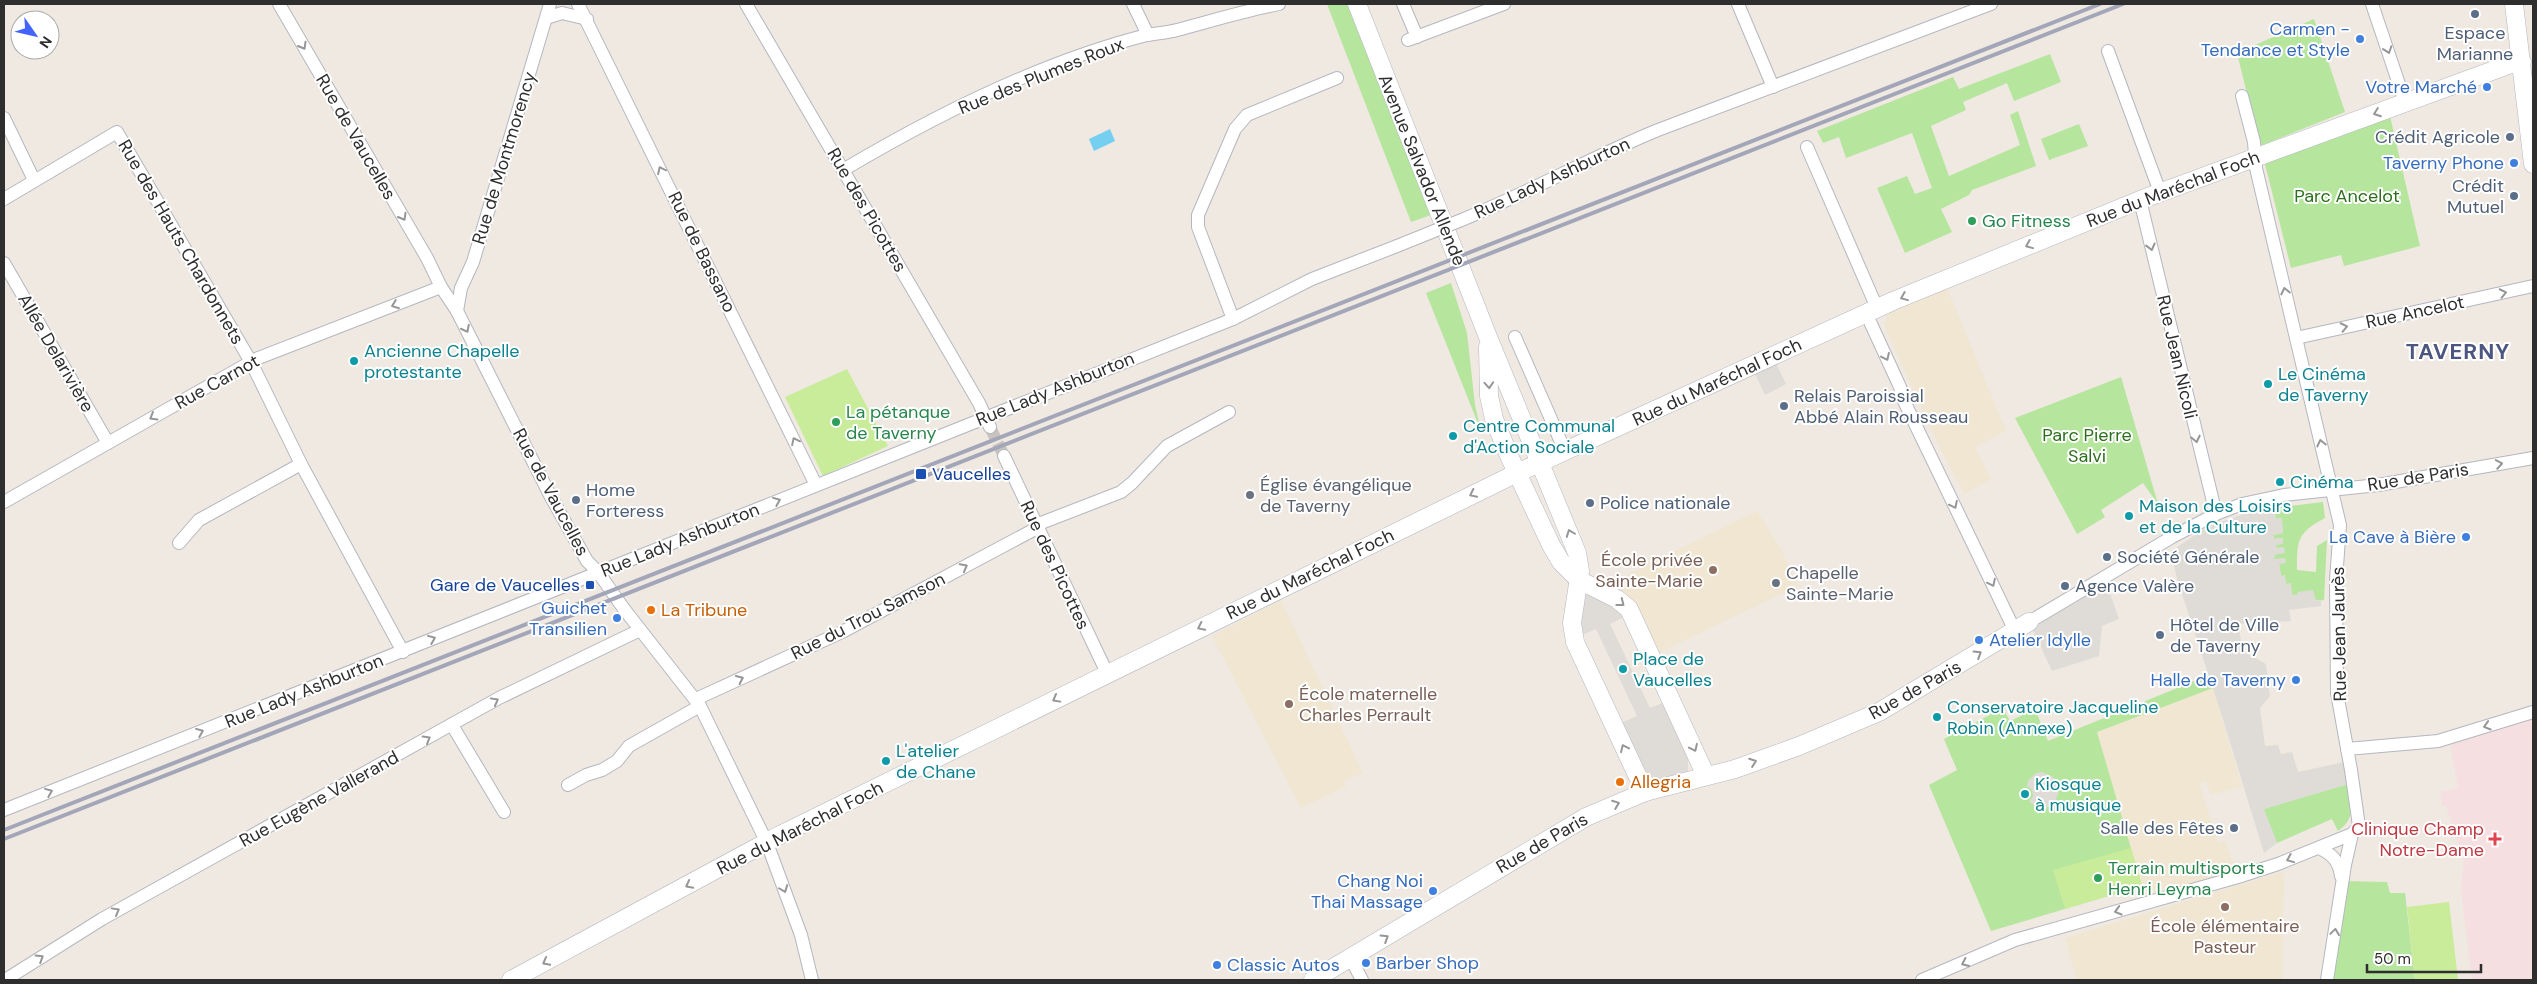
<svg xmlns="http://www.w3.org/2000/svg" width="2537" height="984" font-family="'DM Sans',sans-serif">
<rect width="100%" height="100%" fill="#efe9e1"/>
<g fill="#f0e6d1">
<path d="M1947,288l59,143 -31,16 16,32 -26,15 -24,-44 -57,-125 4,-11z"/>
<path d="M1757,511l23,37 18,38 -142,68 -27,-54 -19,-17z"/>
<path d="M1281,600l82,173 -19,8 2,5 -45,22 -89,-172z"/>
<path d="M2213,688l29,99 -31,8 -5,-14 -7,2 19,60 7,-2 13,36 -92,26 -49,-172z"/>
<path d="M2282,872l2,5 -2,103h-205l-12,-42z"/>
</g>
<path fill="#f5dfe0" d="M2533,719v261h-61l-11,-90 3,-29 -18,-55h-4l-2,-14 18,-4 -8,-44z"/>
<g fill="#b6e59e">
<path d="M1327,4h20l84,211 -20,7z"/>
<path d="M2314,19l31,93 -85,34 -23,-93z"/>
<path d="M2050,54l11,28 -47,19 -7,-18 -44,19 3,8 -35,16 18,50 71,-31 -10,-30 8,-4 18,55 -64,24 -3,5 -28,14 11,23 -47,21 -28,-65 30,-12 8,18 17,-6 -20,-55 -66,25 -7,-21 -16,6 -6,-12 136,-54 6,12z"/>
<path d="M2390,116l30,130 -76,20 -3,-11 -50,13 -26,-104z"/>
<path d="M2079,124l9,22 -39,14 -8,-21z"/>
<path d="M1451,283l16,50 8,72 6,26 -55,-138z"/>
<path d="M2121,377l37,127 -15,-21 -42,27 4,7 -28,17 -62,-116z"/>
<path d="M2323,502l2,16c-28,15 -28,22 -28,52l19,2 1,-26 10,-6 -3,60c-12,2 -20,-6 -32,-5l-11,-19 -2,-12 -5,-5 2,-15h7v-6l-9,1 -1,-4 10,-2 -2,-15 -5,1 -2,-11z"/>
<path d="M2209,675l4,13 -116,44 45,154 -151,45 -62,-146 28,-15 -13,-31 59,-31 7,13 25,-12 13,32z"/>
<path d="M2348,784c2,21 9,34 -10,47l-6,-12 -55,24 -14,-34z"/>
<path d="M2342,881l45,1 3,11h15l10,87h-88z"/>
</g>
<g fill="#c9ec9a">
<path d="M847,369l41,77 -65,30 -38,-79z"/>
<path d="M2131,848l11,38 -77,23 -12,-39z"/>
<path d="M2449,902l9,78h-43l-8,-73z"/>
</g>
<g fill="#dfdcd8">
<path d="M1776,363l10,21 -21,11 -10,-21z"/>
<path d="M2274,508l2,11 6,-1 1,15 -10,2 1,4 9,-1v6l-7,1 1,3 7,-1 1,6 -11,2v4l11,-1 1,5 -7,1 2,12 4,-1 1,9 5,-1 1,12 6,-1v-2l15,-2 3,11 5,-1v6l-32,4 2,11 -53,3 5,27 23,13 4,32 -10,12 5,38 13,-1 3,9 11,-2 6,20 46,-10 4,22 -84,25 13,34 -13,10 -44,-143 -43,-131 -6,-28 36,-24 39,-14z"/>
<path d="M2106,582l13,37 -17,7 -3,30 -47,15 -21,-45z"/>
<path d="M1588,594l25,9 11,14 -14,7 40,84 15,-6 23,52v20l-32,7 -9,-8 -14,-21 -12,-29 16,-7 -41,-87 -16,7 -1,-20 5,-19z"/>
<path d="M2042,772l11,5 7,11 -5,14 -9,6 -8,-1 -9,-5 4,-6 -1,-6 -5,-4 1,-5 8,-8z"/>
</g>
<path fill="#75cff0" d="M1110,129l5,12 -21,10 -5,-12z"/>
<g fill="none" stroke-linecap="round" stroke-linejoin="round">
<path stroke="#c8c4bd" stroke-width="12" stroke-dasharray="12 6" stroke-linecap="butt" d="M990,427l14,29"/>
<g stroke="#b4b7c1" stroke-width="14">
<g id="street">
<path d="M279,4l148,254 14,29 16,24 94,186 36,64 11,11 26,37 76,97 67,137 34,92 11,45"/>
<path d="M578,4l238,481"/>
<path d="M746,4l233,399 11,24"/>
<path d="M1133,4l15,31"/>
<path d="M1403,4l14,33"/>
<path d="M1738,4l35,83"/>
<path d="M2372,4l33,98"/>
<path d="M546,18l16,-5 25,6"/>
<path d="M1408,40l96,-36"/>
<path d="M2108,51l52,141"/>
<path d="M4,118l30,62"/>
<path d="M1807,147l70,161"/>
<path d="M843,170c91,-54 201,-109 304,-135 10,-2 20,-2 30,-5 34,-9 67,-19 102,-26"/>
<path d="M4,199l113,-67 134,230 50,102 102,188"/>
<path d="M2140,200l76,314"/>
<path d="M1464,219c66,-27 128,-62 194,-89l333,-126"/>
<path d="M4,263l104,180"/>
<path d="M457,311l4,-23 12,-26 77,-258"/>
<path d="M1866,313l34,74 3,12 112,232"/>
<path d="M1233,319l-35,-92v-12l37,-86 12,-14 90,-37"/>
<path d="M1515,337l50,114"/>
<path d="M2296,338l237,-52"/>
<path d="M1004,456l103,217"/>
<path d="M4,502l252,-143 185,-72"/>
<path d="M1036,525l85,-33 11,-9 35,-37 62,-34"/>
<path d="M179,543l20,-23 102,-56"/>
<path d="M2029,622l143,-85 44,-23 26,-10 42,-9 94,-10 155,-27"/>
<path d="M696,699l146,-67 195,-104"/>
<path d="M452,725l52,87"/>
<path d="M2347,749l91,-8 95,-29"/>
<path d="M568,785l18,-10 16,-5 15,-9 12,-15 71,-40"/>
<path d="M4,810l1229,-491 79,-40 85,-33"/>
<path d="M2319,848c13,6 20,13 22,28"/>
<path d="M1351,959l11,21"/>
<path d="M5,980l97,-61 397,-221 141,-68"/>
<path d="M1922,980l93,-40 223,-63 40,-13 74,-30 7,-8 -8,-56 -14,-77 -1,-113 4,-55 -84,-357 -2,-26 -12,-46"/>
<path d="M2327,980l18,-115 7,-31"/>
</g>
</g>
<g stroke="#b4b7c1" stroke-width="19">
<g id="secondary">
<path d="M1357,4l131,333 89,216 3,18 -8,52 3,19 70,150"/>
<path d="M2514,4l19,160"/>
<path d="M1488,347l1,49 5,23 17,41 40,85 10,17 18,18 38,19 12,10 77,167"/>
<path d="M511,980l269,-145 737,-362 376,-172 247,-101 368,-135 14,-3"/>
<path d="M1313,980l273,-163 59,-25 90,-23 64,-23 80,-34 150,-90"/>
</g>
</g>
<use href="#street" stroke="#fff" stroke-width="12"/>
<use href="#secondary" stroke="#fff" stroke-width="18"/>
<g stroke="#a3a6b8" stroke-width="4">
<path d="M4,830l2096,-826"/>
<path d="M4,839l2119,-835"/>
</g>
<g stroke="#b4b7c1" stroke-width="14" stroke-linecap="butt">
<path id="street-bridge" d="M1397,246l67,-27"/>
</g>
<use href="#street-bridge" stroke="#fff" stroke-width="12"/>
</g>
<defs><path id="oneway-chevron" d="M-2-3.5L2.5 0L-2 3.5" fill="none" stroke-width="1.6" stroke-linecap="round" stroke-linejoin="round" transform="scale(1.25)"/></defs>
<g stroke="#969696">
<use href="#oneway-chevron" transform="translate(303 46) rotate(60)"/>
<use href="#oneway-chevron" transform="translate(2388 50) rotate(71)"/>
<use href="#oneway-chevron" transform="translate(2377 113) rotate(160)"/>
<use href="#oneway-chevron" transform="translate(661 170) rotate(-116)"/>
<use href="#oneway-chevron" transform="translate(403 217) rotate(60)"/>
<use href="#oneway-chevron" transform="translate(2029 245) rotate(158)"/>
<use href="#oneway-chevron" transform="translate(2151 247) rotate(76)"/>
<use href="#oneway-chevron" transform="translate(2285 291) rotate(-103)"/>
<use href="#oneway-chevron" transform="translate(2503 293) rotate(-12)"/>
<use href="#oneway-chevron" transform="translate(1904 297) rotate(158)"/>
<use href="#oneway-chevron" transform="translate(395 305) rotate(159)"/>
<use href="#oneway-chevron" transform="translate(2344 327) rotate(-12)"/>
<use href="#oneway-chevron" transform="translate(466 329) rotate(63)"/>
<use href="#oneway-chevron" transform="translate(1886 357) rotate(65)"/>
<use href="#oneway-chevron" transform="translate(1489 385) rotate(86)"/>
<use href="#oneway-chevron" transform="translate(153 417) rotate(150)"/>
<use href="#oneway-chevron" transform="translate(2196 439) rotate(77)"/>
<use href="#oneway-chevron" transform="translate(795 441) rotate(-116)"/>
<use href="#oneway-chevron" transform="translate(2321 443) rotate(-103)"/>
<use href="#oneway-chevron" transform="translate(2499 464) rotate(-10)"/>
<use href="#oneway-chevron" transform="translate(1473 494) rotate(154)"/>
<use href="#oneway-chevron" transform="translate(777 501) rotate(-22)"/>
<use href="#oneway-chevron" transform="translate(1954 505) rotate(64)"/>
<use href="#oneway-chevron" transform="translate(1570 533) rotate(-111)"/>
<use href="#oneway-chevron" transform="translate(964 567) rotate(-28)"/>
<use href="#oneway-chevron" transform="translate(1992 583) rotate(64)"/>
<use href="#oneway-chevron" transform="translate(1621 603) rotate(38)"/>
<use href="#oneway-chevron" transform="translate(1201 627) rotate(154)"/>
<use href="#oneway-chevron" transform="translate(432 639) rotate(-22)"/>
<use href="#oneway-chevron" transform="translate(1978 654) rotate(-32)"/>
<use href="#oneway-chevron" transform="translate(740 679) rotate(-25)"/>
<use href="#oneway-chevron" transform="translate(1056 699) rotate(151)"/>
<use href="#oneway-chevron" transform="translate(495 701) rotate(-29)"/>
<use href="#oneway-chevron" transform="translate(2487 726) rotate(163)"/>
<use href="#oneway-chevron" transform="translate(200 732) rotate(-22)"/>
<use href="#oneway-chevron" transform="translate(427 739) rotate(-30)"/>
<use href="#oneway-chevron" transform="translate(1624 748) rotate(-115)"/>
<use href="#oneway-chevron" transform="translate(1694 748) rotate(65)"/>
<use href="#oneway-chevron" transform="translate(1753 762) rotate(-20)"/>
<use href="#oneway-chevron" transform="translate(49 792) rotate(-22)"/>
<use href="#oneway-chevron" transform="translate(1616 804) rotate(-21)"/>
<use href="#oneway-chevron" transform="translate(2290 859) rotate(158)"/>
<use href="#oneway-chevron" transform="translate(689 885) rotate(152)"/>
<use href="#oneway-chevron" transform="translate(784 889) rotate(69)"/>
<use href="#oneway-chevron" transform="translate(116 911) rotate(-29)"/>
<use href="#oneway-chevron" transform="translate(2118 911) rotate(164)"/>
<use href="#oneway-chevron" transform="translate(2335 932) rotate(-82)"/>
<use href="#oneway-chevron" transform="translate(1385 938) rotate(-32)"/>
<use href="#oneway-chevron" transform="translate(40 958) rotate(-32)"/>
<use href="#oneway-chevron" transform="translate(546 962) rotate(152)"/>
<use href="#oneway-chevron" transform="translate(1965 963) rotate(155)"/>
</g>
<g fill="#5c6f8a" stroke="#fff" stroke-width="2">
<circle cx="2475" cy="14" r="5"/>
<circle cx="2510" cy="137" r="5"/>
<circle cx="2514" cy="196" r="5"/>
<circle cx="1784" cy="406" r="5"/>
<circle cx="576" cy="500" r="5"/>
<circle cx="1590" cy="503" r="5"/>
<circle cx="2107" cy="557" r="5"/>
<circle cx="2065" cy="586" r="5"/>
<circle cx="2160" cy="635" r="5"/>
<circle cx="2234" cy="828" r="5"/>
</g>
<g fill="#3f7fe0" stroke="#fff" stroke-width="2">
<circle cx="2360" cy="39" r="5"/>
<circle cx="2487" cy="87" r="5"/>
<circle cx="2514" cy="163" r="5"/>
<circle cx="2466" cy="537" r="5"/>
<circle cx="617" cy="618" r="5"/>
<circle cx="1979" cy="640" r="5"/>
<circle cx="2296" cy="680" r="5"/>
<circle cx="1433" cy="891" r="5"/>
<circle cx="1366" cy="963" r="5"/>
<circle cx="1217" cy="965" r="5"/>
</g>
<g fill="#2e9e5b" stroke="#fff" stroke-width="2">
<circle cx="1972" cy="221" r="5"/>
<circle cx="836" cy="422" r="5"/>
<circle cx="2098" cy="878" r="5"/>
</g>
<g fill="#0f9aa8" stroke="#fff" stroke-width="2">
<circle cx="354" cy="361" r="5"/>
<circle cx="2268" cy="384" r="5"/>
<circle cx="1453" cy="436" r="5"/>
<circle cx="2280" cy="482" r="5"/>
<circle cx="2129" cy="516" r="5"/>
<circle cx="1623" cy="669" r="5"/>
<circle cx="1937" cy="717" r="5"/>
<circle cx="886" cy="761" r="5"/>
<circle cx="2025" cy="794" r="5"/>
</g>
<g fill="#1a4fb4" stroke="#fff" stroke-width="2">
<rect x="915" y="468" width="12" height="12" rx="2.5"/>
<rect x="585" y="580" width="10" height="10" rx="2.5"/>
</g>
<g fill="#6b7280" stroke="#fff" stroke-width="2">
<circle cx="1250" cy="495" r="5"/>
<circle cx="1776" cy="583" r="5"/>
</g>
<g fill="#8d6e63" stroke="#fff" stroke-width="2">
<circle cx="1713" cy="570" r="5"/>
<circle cx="1289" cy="704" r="5"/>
<circle cx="2225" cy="907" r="5"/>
</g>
<g fill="#e8710a" stroke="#fff" stroke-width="2">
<circle cx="651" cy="610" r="5"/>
<circle cx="1620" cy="782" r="5"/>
</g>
<path fill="#e0444e" stroke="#fff" stroke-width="2" d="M2492.5 831.5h5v5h5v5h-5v5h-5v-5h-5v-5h5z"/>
<g text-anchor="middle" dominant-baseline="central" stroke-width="4" stroke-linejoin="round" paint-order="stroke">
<g font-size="18" fill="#366cbe" stroke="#fff" text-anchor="end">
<text x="2350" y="29">Carmen -<tspan x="2350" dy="21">Tendance et Style</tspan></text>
<text x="2477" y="87">Votre Marché</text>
<text x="2504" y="163">Taverny Phone</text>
<text x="2456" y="537">La Cave à Bière</text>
<text x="607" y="608">Guichet<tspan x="607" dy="21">Transilien</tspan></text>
<text x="1989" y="640" text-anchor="start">Atelier Idylle</text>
<text x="2286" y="680">Halle de Taverny</text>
<text x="1423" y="881">Chang Noi<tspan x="1423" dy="21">Thai Massage</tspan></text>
<text x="1376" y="963" text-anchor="start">Barber Shop</text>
<text x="1227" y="965" text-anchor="start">Classic Autos</text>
</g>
<g font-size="18" fill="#4e5e75" stroke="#fff" text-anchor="start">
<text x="2475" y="33" text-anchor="middle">Espace<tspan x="2475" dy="21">Marianne</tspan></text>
<text x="2500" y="137" text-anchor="end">Crédit Agricole</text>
<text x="2504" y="186" text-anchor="end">Crédit<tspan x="2504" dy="21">Mutuel</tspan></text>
<text x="1794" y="396">Relais Paroissial<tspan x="1794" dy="21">Abbé Alain Rousseau</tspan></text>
<text x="586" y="490">Home<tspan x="586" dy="21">Forteress</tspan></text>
<text x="1600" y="503">Police nationale</text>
<text x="2117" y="557">Société Générale</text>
<text x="2075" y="586">Agence Valère</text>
<text x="2170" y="625">Hôtel de Ville<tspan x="2170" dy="21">de Taverny</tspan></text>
<text x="2224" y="828" text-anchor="end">Salle des Fêtes</text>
</g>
<g font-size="18" fill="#2e2e2e" stroke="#fff">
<text transform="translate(1041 76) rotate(-22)">Rue des Plumes Roux</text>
<text transform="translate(356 137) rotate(60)">Rue de Vaucelles</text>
<text transform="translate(504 158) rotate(-73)">Rue de Montmorency</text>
<text transform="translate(1422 170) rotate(68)">Avenue Salvador Allende</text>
<text transform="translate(1552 178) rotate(-25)">Rue Lady Ashburton</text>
<text transform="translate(2173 189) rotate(-21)">Rue du Maréchal Foch</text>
<text transform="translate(867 210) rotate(60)">Rue des Picottes</text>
<text transform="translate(181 242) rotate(60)">Rue des Hauts Chardonnets</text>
<text transform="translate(702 252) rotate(64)">Rue de Bassano</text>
<text transform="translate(2415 312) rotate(-12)">Rue Ancelot</text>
<text transform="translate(56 353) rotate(60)">Allée Delarivière</text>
<text transform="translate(2177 357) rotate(77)">Rue Jean Nicoli</text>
<text transform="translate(217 382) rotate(-29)">Rue Carnot</text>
<text transform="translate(1717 382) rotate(-25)">Rue du Maréchal Foch</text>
<text transform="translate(1055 389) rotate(-22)">Rue Lady Ashburton</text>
<text transform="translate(2418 477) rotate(-9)">Rue de Paris</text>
<text transform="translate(551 492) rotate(62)">Rue de Vaucelles</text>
<text transform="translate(680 540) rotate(-22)">Rue Lady Ashburton</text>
<text transform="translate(1055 565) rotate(65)">Rue des Picottes</text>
<text transform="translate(1310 574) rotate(-26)">Rue du Maréchal Foch</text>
<text transform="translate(868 616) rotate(-27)">Rue du Trou Samson</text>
<text transform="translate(2339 634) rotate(-91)">Rue Jean Jaurès</text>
<text transform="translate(1915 690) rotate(-29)">Rue de Paris</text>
<text transform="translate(304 691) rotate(-22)">Rue Lady Ashburton</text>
<text transform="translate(319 799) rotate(-29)">Rue Eugène Vallerand</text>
<text transform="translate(800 828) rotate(-27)">Rue du Maréchal Foch</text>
<text transform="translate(1542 843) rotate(-30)">Rue de Paris</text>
</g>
<g font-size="18" fill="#2c6e1b" stroke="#fff">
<text x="2347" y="196">Parc Ancelot</text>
<text x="2087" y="435">Parc Pierre<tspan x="2087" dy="21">Salvi</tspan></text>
</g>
<g font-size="18" fill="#27864d" stroke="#fff" text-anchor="start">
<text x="1982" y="221">Go Fitness</text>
<text x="846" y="412">La pétanque<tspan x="846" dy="21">de Taverny</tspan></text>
<text x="2108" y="868">Terrain multisports<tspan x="2108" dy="21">Henri Leyma</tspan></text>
</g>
<g font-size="18" fill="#0d838f" stroke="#fff" text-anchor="start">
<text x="364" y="351">Ancienne Chapelle<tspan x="364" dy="21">protestante</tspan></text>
<text x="2278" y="374">Le Cinéma<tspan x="2278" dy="21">de Taverny</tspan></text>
<text x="1463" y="426">Centre Communal<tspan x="1463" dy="21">d'Action Sociale</tspan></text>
<text x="2290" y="482">Cinéma</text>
<text x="2139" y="506">Maison des Loisirs<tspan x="2139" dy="21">et de la Culture</tspan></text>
<text x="1633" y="659">Place de<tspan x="1633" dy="21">Vaucelles</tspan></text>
<text x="1947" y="707">Conservatoire Jacqueline<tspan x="1947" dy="21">Robin (Annexe)</tspan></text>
<text x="896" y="751">L'atelier<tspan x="896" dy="21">de Chane</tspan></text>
<text x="2035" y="784">Kiosque<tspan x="2035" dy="21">à musique</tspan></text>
</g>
<g font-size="18" fill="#164399" stroke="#fff" text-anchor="start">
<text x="932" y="474">Vaucelles</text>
<text x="580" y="585" text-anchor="end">Gare de Vaucelles</text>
</g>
<g font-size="18" fill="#5b616d" stroke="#fff" text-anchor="start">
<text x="1260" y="485">Église évangélique<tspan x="1260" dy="21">de Taverny</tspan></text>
<text x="1786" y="573">Chapelle<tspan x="1786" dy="21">Sainte-Marie</tspan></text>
</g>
<g font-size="18" fill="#785e54" stroke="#fff" text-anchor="end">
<text x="1703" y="560">École privée<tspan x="1703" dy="21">Sainte-Marie</tspan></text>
<text x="1299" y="694" text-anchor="start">École maternelle<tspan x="1299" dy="21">Charles Perrault</tspan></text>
<text x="2225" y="926" text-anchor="middle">École élémentaire<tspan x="2225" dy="21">Pasteur</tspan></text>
</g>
<g font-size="18" fill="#c56008" stroke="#fff" text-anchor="start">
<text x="661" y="610">La Tribune</text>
<text x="1630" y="782">Allegria</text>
</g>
<g font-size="18" fill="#be3a42" stroke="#fff" text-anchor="end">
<text x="2484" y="829">Clinique Champ<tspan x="2484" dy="21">Notre-Dame</tspan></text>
</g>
<g font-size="22" font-weight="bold" letter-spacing="1" fill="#4d5680" stroke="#fff">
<text x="2458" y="351">TAVERNY</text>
</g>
</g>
<rect width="2537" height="984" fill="none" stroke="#2e2e2e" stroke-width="10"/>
<g transform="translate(35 35) rotate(124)"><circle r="24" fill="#ffffff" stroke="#ababab"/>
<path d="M0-4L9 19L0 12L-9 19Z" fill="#4264fb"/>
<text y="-8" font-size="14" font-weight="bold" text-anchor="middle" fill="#2e2e2e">N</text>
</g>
<path d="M2367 964v8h114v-8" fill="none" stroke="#2e2e2e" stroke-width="2.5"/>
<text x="2374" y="964" font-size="15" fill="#2e2e2e" stroke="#ffffff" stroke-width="4" paint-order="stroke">50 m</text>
</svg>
